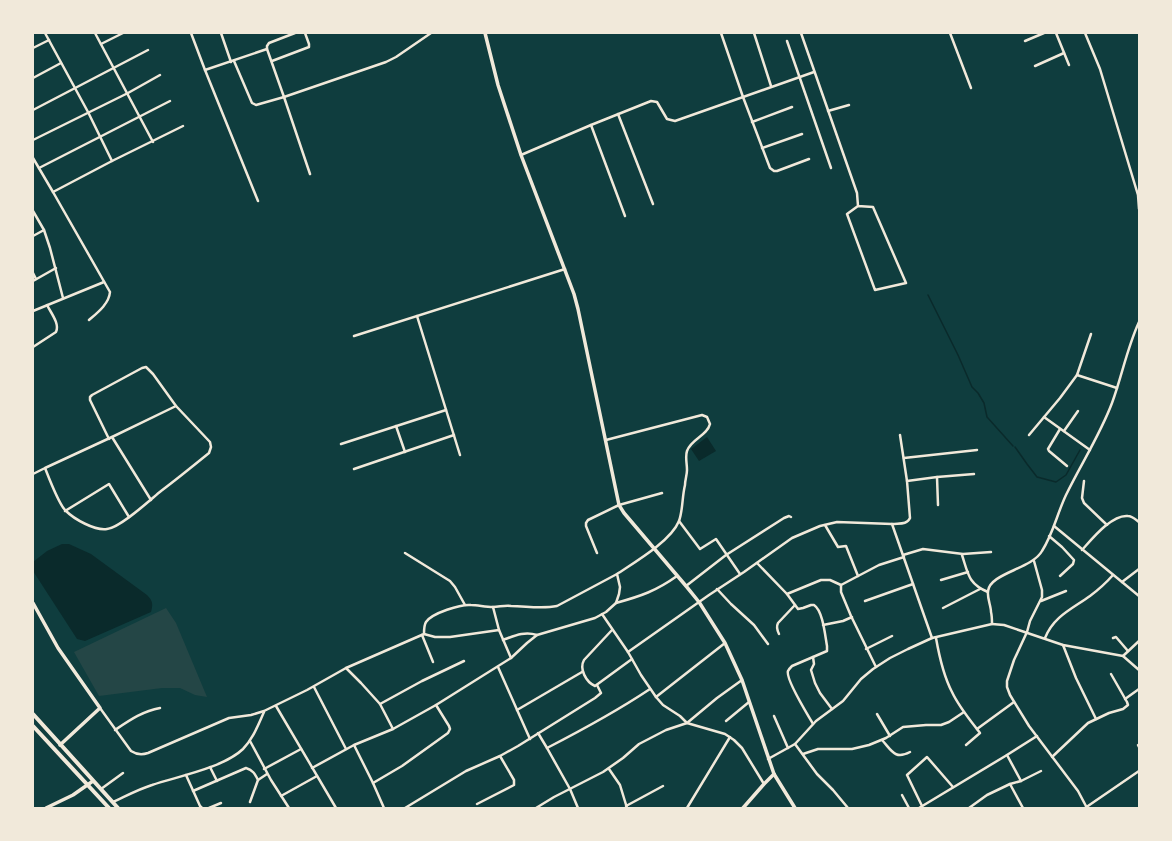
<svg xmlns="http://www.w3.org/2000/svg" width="1172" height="841" font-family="Georgia,serif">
<rect width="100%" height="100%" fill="#0f3d3e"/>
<path fill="#244646" d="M166,608l10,15 31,74 -12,-2 -15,-7h-18l-63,8 -25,-44z"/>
<g fill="#0a2a2b">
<path d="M707,437l9,14 -17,10 -8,-12z"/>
<path d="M62,544h7l22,10 56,41c6,6 6,9 4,17l-66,29 -8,-2 -44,-68v-9l14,-11z"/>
</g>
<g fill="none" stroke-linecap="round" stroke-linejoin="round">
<g stroke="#0a2a2b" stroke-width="1.5">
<path d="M928,295l30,60 14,32 6,6 6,10 3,14 26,29"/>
<path d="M1015,447l12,17 10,13 19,5 10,-7 14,-25"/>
</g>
<g stroke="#f1e9da" stroke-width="2.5">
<path d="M45,33l43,79 24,49"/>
<path d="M95,33l58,109"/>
<path d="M191,33l14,37 62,-21 17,48 102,-35 10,-5 35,-24"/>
<path d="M221,33l10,29"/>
<path d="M721,33l22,64 27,71 4,3h3l32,-12"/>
<path d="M754,33l17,53"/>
<path d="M801,33l56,160 1,13 -11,8 28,76 31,-7 -33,-76 -15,-1"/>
<path d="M950,33l21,55"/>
<path d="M1056,33l13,32"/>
<path d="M1085,33l15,36 38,126 1,14"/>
<path d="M787,41l44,127"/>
<path d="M1025,41l19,-8"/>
<path d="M101,44l22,-11"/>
<path d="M33,48l16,-8"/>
<path d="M267,49v-3l2,-3 26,-10"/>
<path d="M234,61l18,42 4,2 28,-8 26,77"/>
<path d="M272,61l37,-14v-3l-4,-11"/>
<path d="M1035,66l29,-13"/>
<path d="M205,70l53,131"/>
<path d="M33,78l28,-15"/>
<path d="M33,110l115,-60"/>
<path d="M828,111l21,-6"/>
<path d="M618,114l35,90"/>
<path d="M752,122l40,-15"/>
<path d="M591,125l34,91"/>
<path d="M33,140l95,-47 32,-18"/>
<path d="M762,148l40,-14"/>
<path d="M521,155l70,-30 60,-24 6,1 10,17 8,2 139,-49"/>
<path d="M33,158l20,34 59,-31 71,-35"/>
<path d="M39,168l131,-67"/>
<path d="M53,192l57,100c-1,12 -13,21 -21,28"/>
<path d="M33,211l11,19 6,18 13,50"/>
<path d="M33,236l11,-6"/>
<path d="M33,273l3,6"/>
<path d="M33,281l23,-13"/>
<path d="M33,311l71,-29"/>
<path d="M417,316l43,139"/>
<path d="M354,336l211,-67"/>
<path d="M33,347l23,-15c4,-8 -5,-19 -9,-27"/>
<path d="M1077,375l40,13"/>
<path d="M1044,417l46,33"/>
<path d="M396,426l9,26"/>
<path d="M1060,429l-12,20 1,2 18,15"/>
<path d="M1064,431l14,-20"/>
<path d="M900,435l7,46"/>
<path d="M1029,435l31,-37 17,-23 14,-41"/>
<path d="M112,437l39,63"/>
<path d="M109,439l-19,-39v-3l2,-2 50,-27 4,-1 7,7 23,32"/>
<path d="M341,444l105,-34"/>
<path d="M904,458l73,-8"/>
<path d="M354,469l100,-34"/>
<path d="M33,474l12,-6 67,-31 64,-31 34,36 1,5 -2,6c-16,13 -32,26 -48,38 -11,9 -41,37 -54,38 -12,2 -33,-10 -41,-18 -7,-6 -17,-33 -21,-43"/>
<path d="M937,477l37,-3"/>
<path d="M1084,481l-2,17 2,5 23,22"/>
<path d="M65,511l44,-27 20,33"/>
<path d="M679,521l21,28 16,-10 24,35"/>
<path d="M892,524c7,-1 15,1 18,-6l-3,-37 30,-4 1,28"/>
<path d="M825,525l13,22 8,-1 12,30"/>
<path d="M1054,526l85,70"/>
<path d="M1049,536l13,11 12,13 -1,4 -13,12"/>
<path d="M1082,550c10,-11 30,-36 46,-34 4,0 7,3 11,6"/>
<path d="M405,553l45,28 5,6 10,18"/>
<path d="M597,553l-11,-27v-3l2,-3 31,-15 43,-12"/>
<path d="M903,555l20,-6 40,5 28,-2"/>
<path d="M962,555c6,18 6,29 26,37"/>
<path d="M1034,561l8,29v7l-12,24 -3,11 -13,28 -7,21v6l3,8 19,31 49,65 9,17"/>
<path d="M757,563l30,31 11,15 5,-1 8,-3h3c9,6 11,30 13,41v5l-35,15c-2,2 -3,3 -4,5 -3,8 20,44 25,53"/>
<path d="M941,580l27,-8"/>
<path d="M1122,582l17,-13"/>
<path d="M686,586l40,-31 58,-37 5,-2 2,1"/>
<path d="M717,589l14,15 23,21 14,19"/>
<path d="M787,594l34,-14h9l11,5"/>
<path d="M865,601l48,-17"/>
<path d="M1041,601l25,-10"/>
<path d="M616,603c25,-7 40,-12 61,-27"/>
<path d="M493,607l6,23"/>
<path d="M943,608l37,-19"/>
<path d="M602,614l26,38 13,23 15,22 69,-54"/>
<path d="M992,624l12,1 59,20 60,11 16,14"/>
<path d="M823,625l20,-4 9,-4"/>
<path d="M612,630l-28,30c-5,9 2,22 11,26l37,-27"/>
<path d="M424,634l11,3h15l49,-7 12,28"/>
<path d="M779,634c-2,-4 -3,-7 -1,-11l17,-18"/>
<path d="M422,635l11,27"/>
<path d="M936,638c3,17 7,37 16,54 7,15 18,28 28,41l-14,12"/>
<path d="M1045,638c9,-22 27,-29 45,-42 8,-6 16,-13 23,-21"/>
<path d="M1113,638l3,-1 12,14"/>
<path d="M503,640c11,-4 21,-9 34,-5"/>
<path d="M1063,645l13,33 20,41"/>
<path d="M866,649l26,-13"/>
<path d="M628,652l81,-57 35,-23 48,-34 28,-12 17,-4 55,2 40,114"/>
<path d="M1123,656l16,-15"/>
<path d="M813,657l1,7 -3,6 4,13 5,10 12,16"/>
<path d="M498,667l32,72"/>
<path d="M876,667l-25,-51 -10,-24v-7l38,-20 25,-8"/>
<path d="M346,668l15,15 19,21 13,25"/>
<path d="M314,687l32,62"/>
<path d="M656,697l7,8 17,11 7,7 38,11 9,6 8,8 22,36"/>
<path d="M1125,699l14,-10"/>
<path d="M380,704l42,-23 42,-20"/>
<path d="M276,706l60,102"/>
<path d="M100,708l31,43c6,4 11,4 17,2l81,-35 22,-3 13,-4 43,-21 39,-22 78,-34c0,-4 0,-9 2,-12 6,-9 35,-18 45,-17 7,0 14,2 22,2 6,0 12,-2 18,-1 15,0 30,3 46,0l60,-32"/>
<path d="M517,710l65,-38"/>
<path d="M877,714l13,22"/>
<path d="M774,716l14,32"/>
<path d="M726,721l23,-19"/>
<path d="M977,729l37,-27"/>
<path d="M115,730c15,-10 28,-19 45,-22"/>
<path d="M538,733l9,15"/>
<path d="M882,740c10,11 13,20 28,12"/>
<path d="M250,741l21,39 18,28"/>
<path d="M795,744l22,30 16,16 15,18"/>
<path d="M354,745l19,38 11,25"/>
<path d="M1138,745l1,2"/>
<path d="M803,754l15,-5h34l17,-4 17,-7 17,-11 23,-2h15l8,-3 15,-10"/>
<path d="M1052,757l36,-34 21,-10 14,-4 5,-4 -1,-3 -16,-28"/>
<path d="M768,759l27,-15 21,-23 27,-20 18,-22 12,-10 17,-11 18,-9 24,-11 60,-14c0,-4 0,-8 -1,-12 0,-6 -4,-14 -3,-21 2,-18 44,-22 54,-40 11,-17 15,-37 24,-56 15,-31 34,-60 46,-92 10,-27 15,-55 27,-81"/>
<path d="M210,767l7,14"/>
<path d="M312,768l42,-23 39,-16 43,-24 75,-47 16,-15 10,-8 58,-17 11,-6 10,-9 3,-9 1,-7 -3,-13c18,-12 54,-33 62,-53 4,-11 3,-24 6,-36 0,-5 2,-10 2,-15 0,-7 -2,-13 0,-19 4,-12 20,-15 23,-27l-3,-7 -5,-2 -96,25"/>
<path d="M264,769l37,-20"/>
<path d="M609,769l11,16 7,23"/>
<path d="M186,775l14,31 2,2"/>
<path d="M258,780l9,-6"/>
<path d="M1021,781l20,-10"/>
<path d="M373,783l29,-17 46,-33 2,-4 -1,-3 -13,-21"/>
<path d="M101,789l22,-16"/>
<path d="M193,791l53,-23c7,2 9,6 12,12l-8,22"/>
<path d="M902,795l7,13"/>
<path d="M281,796l36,-20"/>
<path d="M113,802c13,-6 26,-13 39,-17 27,-9 71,-17 91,-36 10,-10 15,-24 21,-37"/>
<path d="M477,804l37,-19v-5l-14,-24"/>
<path d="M626,806l37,-20"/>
<path d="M922,806l-15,-31 20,-18 26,30"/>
<path d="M209,808l12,-5"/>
<path d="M405,808l61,-37 34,-15 18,-10 77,-48 6,-5 -4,-8"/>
<path d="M536,808l18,-11 49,-25 20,-14 16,-14 27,-14 21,-7 30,-25 25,-18"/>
<path d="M578,808l-8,-19 -23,-41c35,-18 70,-37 103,-59"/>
<path d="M687,808l43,-71"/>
<path d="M919,808l88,-53"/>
<path d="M969,808l18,-13 23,-11"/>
<path d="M1023,808l-13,-24 11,-3 -14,-26 30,-19"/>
<path d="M1085,808l54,-37"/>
</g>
<g stroke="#f1e9da" stroke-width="3.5">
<path d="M485,33l13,52 23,70 53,139 4,15 41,196 5,8 62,73 13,16 26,41 17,37 32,94 21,34"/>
<path d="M33,603l25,45 42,60 -40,37"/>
<path d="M46,808l27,-13 20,-14"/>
<path d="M743,808l21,-24 10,-10"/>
</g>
<g stroke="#f1e9da" stroke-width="4">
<path d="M33,714l85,94"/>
<path d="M33,726l76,82"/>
</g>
</g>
<rect width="1172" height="841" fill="none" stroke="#f1e9da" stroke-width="68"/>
</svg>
